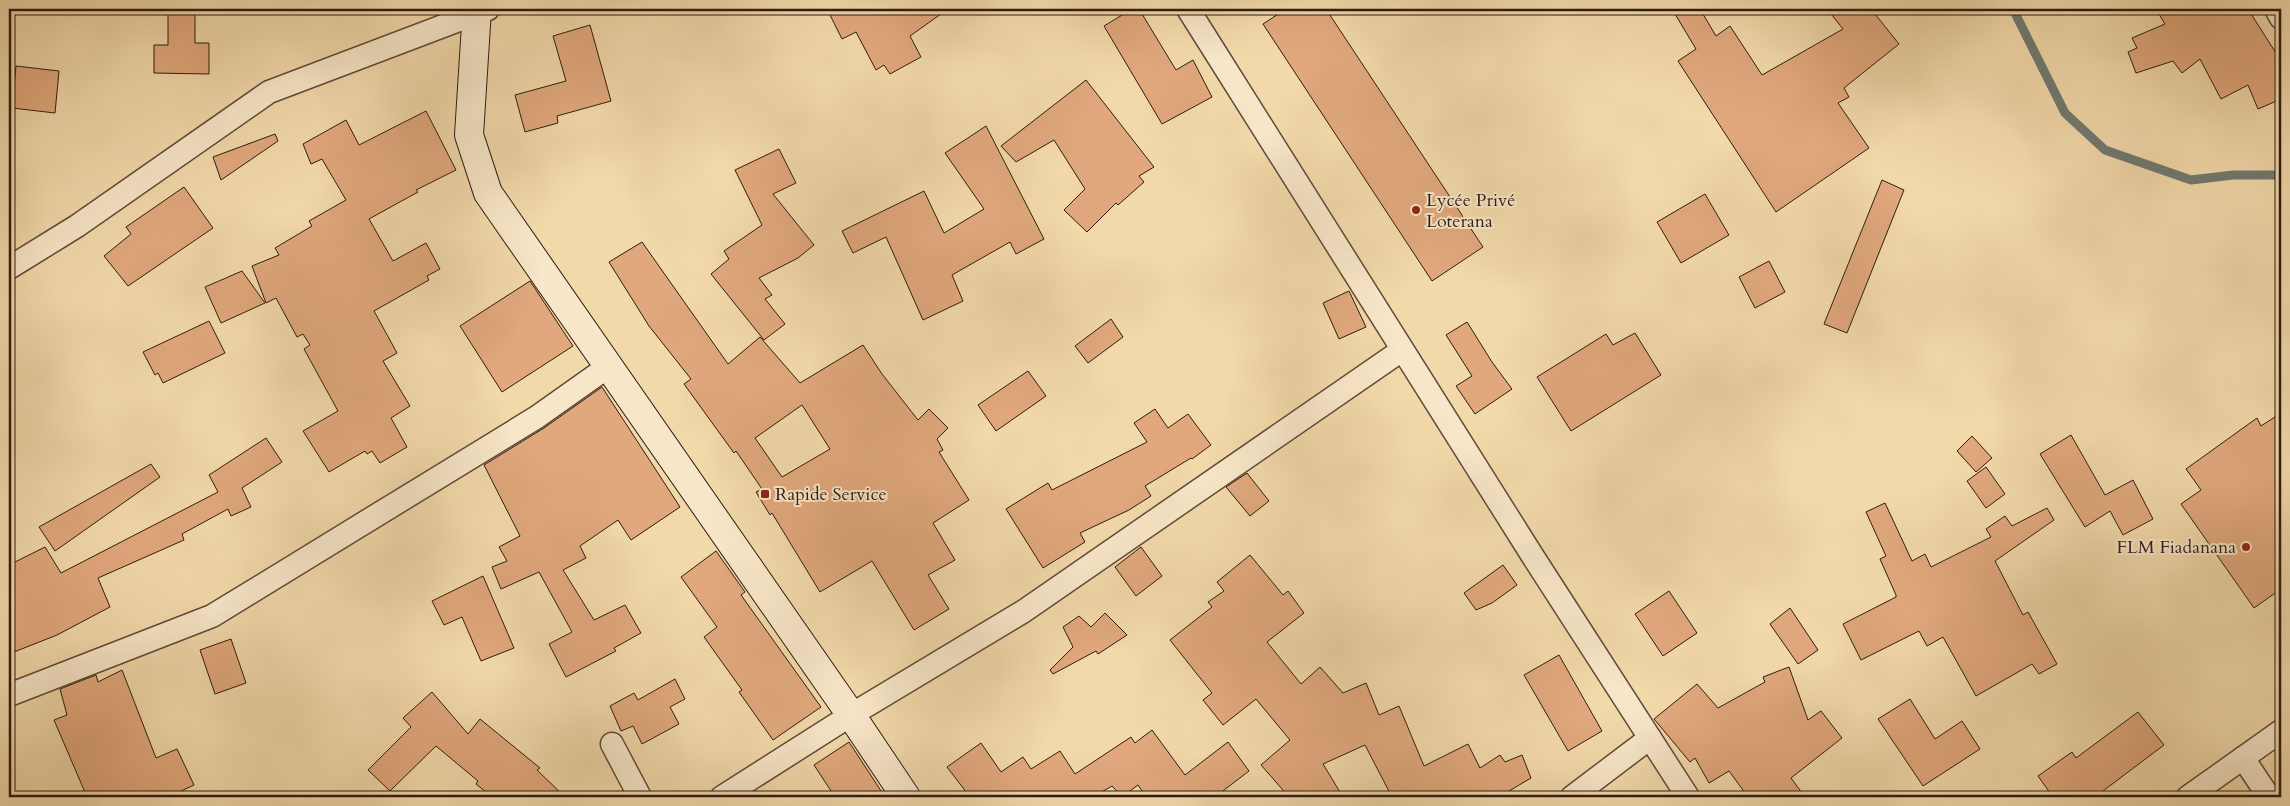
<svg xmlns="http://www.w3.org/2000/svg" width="2290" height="806" font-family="Cardo,serif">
<rect width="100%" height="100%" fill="#f2d9aa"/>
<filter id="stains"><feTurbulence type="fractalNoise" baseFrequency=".004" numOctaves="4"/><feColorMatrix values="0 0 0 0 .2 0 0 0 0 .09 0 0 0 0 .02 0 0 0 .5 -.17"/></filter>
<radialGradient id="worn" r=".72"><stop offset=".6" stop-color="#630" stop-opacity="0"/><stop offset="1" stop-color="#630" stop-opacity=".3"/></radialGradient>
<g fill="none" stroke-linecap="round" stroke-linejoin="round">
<path stroke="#717a72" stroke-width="9" d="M2013,9l52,104 40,37 86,30 42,-5h48"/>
</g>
<g fill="#e0a87c" stroke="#2f1b13" fill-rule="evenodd">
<path d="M168,9h27v34h14v31l-55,-1v-28h14z"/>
<path d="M827,9h121l-38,27 11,21 -31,17 -6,-9 -8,5 -20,-38 -14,7z"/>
<path d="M1132,9h7l37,61 17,-10 19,37 -50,27 -58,-98z"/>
<path d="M1286,9h40l157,238 -51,34 -169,-257z"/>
<path d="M1672,9h28l16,27 14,-10 32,49 81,-46 -16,-20h44l28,35 -55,44 5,9 -11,6 31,45 -93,64 -98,-151 18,-12z"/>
<path d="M2156,9h92l33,52v38l-23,10 -10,-24 -27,14 -21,-40 -18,14 -9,-12 -37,12 -8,-21 9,-4 -5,-10 33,-14z"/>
<path d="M590,25l21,76 -54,15 1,7 -33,9 -10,-37 51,-14 -13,-45z"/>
<path d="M16,66l43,5 -4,42 -43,-5z"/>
<path d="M1086,80l68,87 -15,9 5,6 -26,23 -2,-2 -29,29 -23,-22 21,-21 -31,-49 -38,22 -15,-16z"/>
<path d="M426,111l30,59 -40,20 2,2 -49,27 24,42 33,-18 14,26 -13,7 2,4 -55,31 23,42 -14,8 27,45 -19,12 16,29 -27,16 -8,-12 -5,3 -2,-3 -36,21 -26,-41 35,-20 -34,-62 6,-4 -7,-11 -6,3 -21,-39 -10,5 -14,-37 27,-11 -4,-7 37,-22 -3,-5 37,-21 -24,-41 -11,5 -8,-20 43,-24 13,25z"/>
<path d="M986,126l58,113 -28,15 -6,-12 -58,33 11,26 -40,19 -37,-83 -33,16 -11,-22 82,-40 20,42 40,-24 -39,-56z"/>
<path d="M275,134l3,7 -57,39 -8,-23z"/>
<path d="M779,149l17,34 -23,11 41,51 -16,13 -39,20 13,17 -7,4 20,25 -21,16 -53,-66 18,-15 -5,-8 38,-26 -27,-55z"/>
<path d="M1882,180l22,10 -57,143 -23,-9z"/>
<path d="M184,187l29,41 -85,58 -24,-30 27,-22 -5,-7z"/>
<path d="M1705,194l24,41 -48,28 -24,-41z"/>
<path d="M642,242l86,122 32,-27 40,46 63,-38 19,29 36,46 11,-11 19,19 -11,11 6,11 -4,2 30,48 -36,23 22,37 -27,15 21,34 -35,21 -42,-69 -52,31 -48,-79 -2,2 -14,-23 6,-3 -26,-38 -2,2 -50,-69 7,-5 -42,-53 -40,-64zM802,405l28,44 -48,28 -27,-39z"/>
<path d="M1769,261l16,31 -30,16 -16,-31z"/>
<path d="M242,271l23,32 -44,20 -16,-36z"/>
<path d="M530,281l43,65 -71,46 -42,-66z"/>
<path d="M1349,291l17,36 -27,12 -16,-36z"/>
<path d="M1111,319l12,18 -35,26 -13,-17z"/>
<path d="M209,321l16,32 -62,30 -5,-10 -3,2 -12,-23z"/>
<path d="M1467,322l25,40 20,27 -37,25 -19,-28 16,-10 -26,-41z"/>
<path d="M1635,333l26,42 -90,56 -34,-54 69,-43 7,11z"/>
<path d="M1028,371l18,25 -50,35 -18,-26z"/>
<path d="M602,387l78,120 -49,33 -13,-20 -38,26 6,12 -23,12 31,50 31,-15 16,28 -27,15 2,3 -50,26 -17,-33 23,-12 -33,-60 -38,17 -9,-22 15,-6 -8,-14 21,-11 -36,-71 60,-37z"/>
<path d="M1155,409l13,19 20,-14 23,31 -19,14 -1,-1 -46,28 6,10 -22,14 -49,23 5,9 -42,26 -37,-59 42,-26 4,7 95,-48 -13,-19z"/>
<path d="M2281,413v176l-27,19 -73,-104 20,-14 -15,-21 71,-51 4,8z"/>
<path d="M2071,435l34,60 28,-15 20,39 -30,16 -13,-24 -25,16 -45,-73z"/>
<path d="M1972,436l20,22 -16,14 -19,-21z"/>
<path d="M266,438l16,24 -40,26 9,19 -20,9 -3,-7 -46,25 2,6 -86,38 12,29 -53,28 -48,19v-89l36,-18 16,26 157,-81 -9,-17z"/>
<path d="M151,464l9,13 -105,74 -16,-24z"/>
<path d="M1986,467l19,27 -19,14 -19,-27z"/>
<path d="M1247,473l22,28 -19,15 -24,-29z"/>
<path d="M1885,503l27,58 13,-7 6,13 60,-30 -5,-8 19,-13 7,10 35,-18 7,12 -59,41 28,54 5,-3 29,52 -18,10 -7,-10 -56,32 -33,-59 -16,9 -8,-15 -58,29 -18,-36 53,-27v-2l-16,-36 6,-3 -20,-44z"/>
<path d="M1141,547l21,29 -26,20 -21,-29z"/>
<path d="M716,551l29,41 -4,3 80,112 -48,33 -34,-48 3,-2 -38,-53 13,-10 -36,-50z"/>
<path d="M1250,555l33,40 5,-4 16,22 -37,29 34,42 19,-17 23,26 23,-10 13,32 20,-9 25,60 44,-22 12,24 20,-13 5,7 17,-7 9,23 -32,19h-107l-27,-52 -42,19 20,33h-54l-28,-32 29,-25 -34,-41 -33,26 -20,-25 9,-7 -42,-53 42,-33 -4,-5 16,-11 -7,-9z"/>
<path d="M1503,565l14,20 -25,18 -16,7 -12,-17z"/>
<path d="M483,576l31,72 -33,13 -19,-44 -18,8 -12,-24z"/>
<path d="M1669,591l28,42 -34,23 -28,-42z"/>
<path d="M1790,608l28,42 -20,14 -28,-40z"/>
<path d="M1105,613l22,22 -29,19 -2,-3 -43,23 -3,-4 23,-23 -10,-20 16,-11 12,11z"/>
<path d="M231,639l15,44 -31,11 -15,-44z"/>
<path d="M1559,655l43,76 -34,20 -44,-76z"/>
<path d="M1789,667l19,53 13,-9 21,27 -51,40 14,19h-57l-19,-26 -20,12 -14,-25 -5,4 -36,-43 43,-35 21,24 47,-26 -2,-5z"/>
<path d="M122,670l34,88 21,-9 17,36 -13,6 2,6h-96l-33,-77 13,-5 -7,-26 36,-14 2,7z"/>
<path d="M675,679l10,20 -15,8 9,17 -37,20 -9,-18 -12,5 -11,-25 24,-13 4,7z"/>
<path d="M432,692l36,42 12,-15 60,49 -3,2 28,27h-73l-16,-13 2,-3 -42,-35 -46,45 -22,-21 43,-43 -8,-9z"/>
<path d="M1910,699l25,40 27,-18 18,28 -57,37 -45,-67z"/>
<path d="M2138,712l26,33 -69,52h-42l-15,-21 34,-24 4,6z"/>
<path d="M1152,730l33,45 43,-33 21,29 -34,26h-69l-8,-12 -16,12 -10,-11 -19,11h-123l-23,-30 34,-24 20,29 22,-15 8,12 29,-18 15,23 56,-37 4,6z"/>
<path d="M849,742l36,55h-50l-21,-32z"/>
</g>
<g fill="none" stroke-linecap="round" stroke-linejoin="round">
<g stroke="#604a39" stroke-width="25">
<g id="minor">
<path d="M1188,9l344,546 156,242"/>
<path d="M2276,9l5,9"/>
<path d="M9,268l68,-42 192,-134 219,-83"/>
<path d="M9,695l203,-79 325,-199 72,-51"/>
<path d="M612,744l28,53"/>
<path d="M2243,758l26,39"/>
<path d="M722,797l129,-82 173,-104 378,-261"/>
<path d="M1572,797l78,-59"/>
<path d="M2188,797l93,-66"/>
</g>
</g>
<g stroke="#2f1b13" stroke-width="30">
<path id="secondary" d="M477,9l-8,126 19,58 363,522 55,82"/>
</g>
<use href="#minor" stroke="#f7e6c8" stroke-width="22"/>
<use href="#secondary" stroke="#f7e6c8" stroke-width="28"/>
</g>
<g fill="#8f2418" stroke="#f7e6c8" stroke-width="2">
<circle cx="1416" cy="210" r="5"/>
<rect x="760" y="489" width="10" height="10" rx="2.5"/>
<circle cx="2246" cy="547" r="5"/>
</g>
<g text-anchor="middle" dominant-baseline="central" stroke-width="4" stroke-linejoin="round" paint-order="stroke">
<g font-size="18" fill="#2f1b13" stroke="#f7e6c8" text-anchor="start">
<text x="1426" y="200">Lycée Privé<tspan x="1426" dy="21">Loterana</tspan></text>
<text x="775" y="494">Rapide Service</text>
<text x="2236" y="547" text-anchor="end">FLM Fiadanana</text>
</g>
</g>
<rect width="2290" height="806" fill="none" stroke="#f2d9aa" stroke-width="30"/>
<rect x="10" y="10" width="2270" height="786" fill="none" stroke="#2f1b13" stroke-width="2.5"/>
<rect x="15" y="15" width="2260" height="776" fill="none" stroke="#2f1b13"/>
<rect width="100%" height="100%" filter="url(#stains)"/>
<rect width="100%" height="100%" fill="url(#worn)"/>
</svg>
